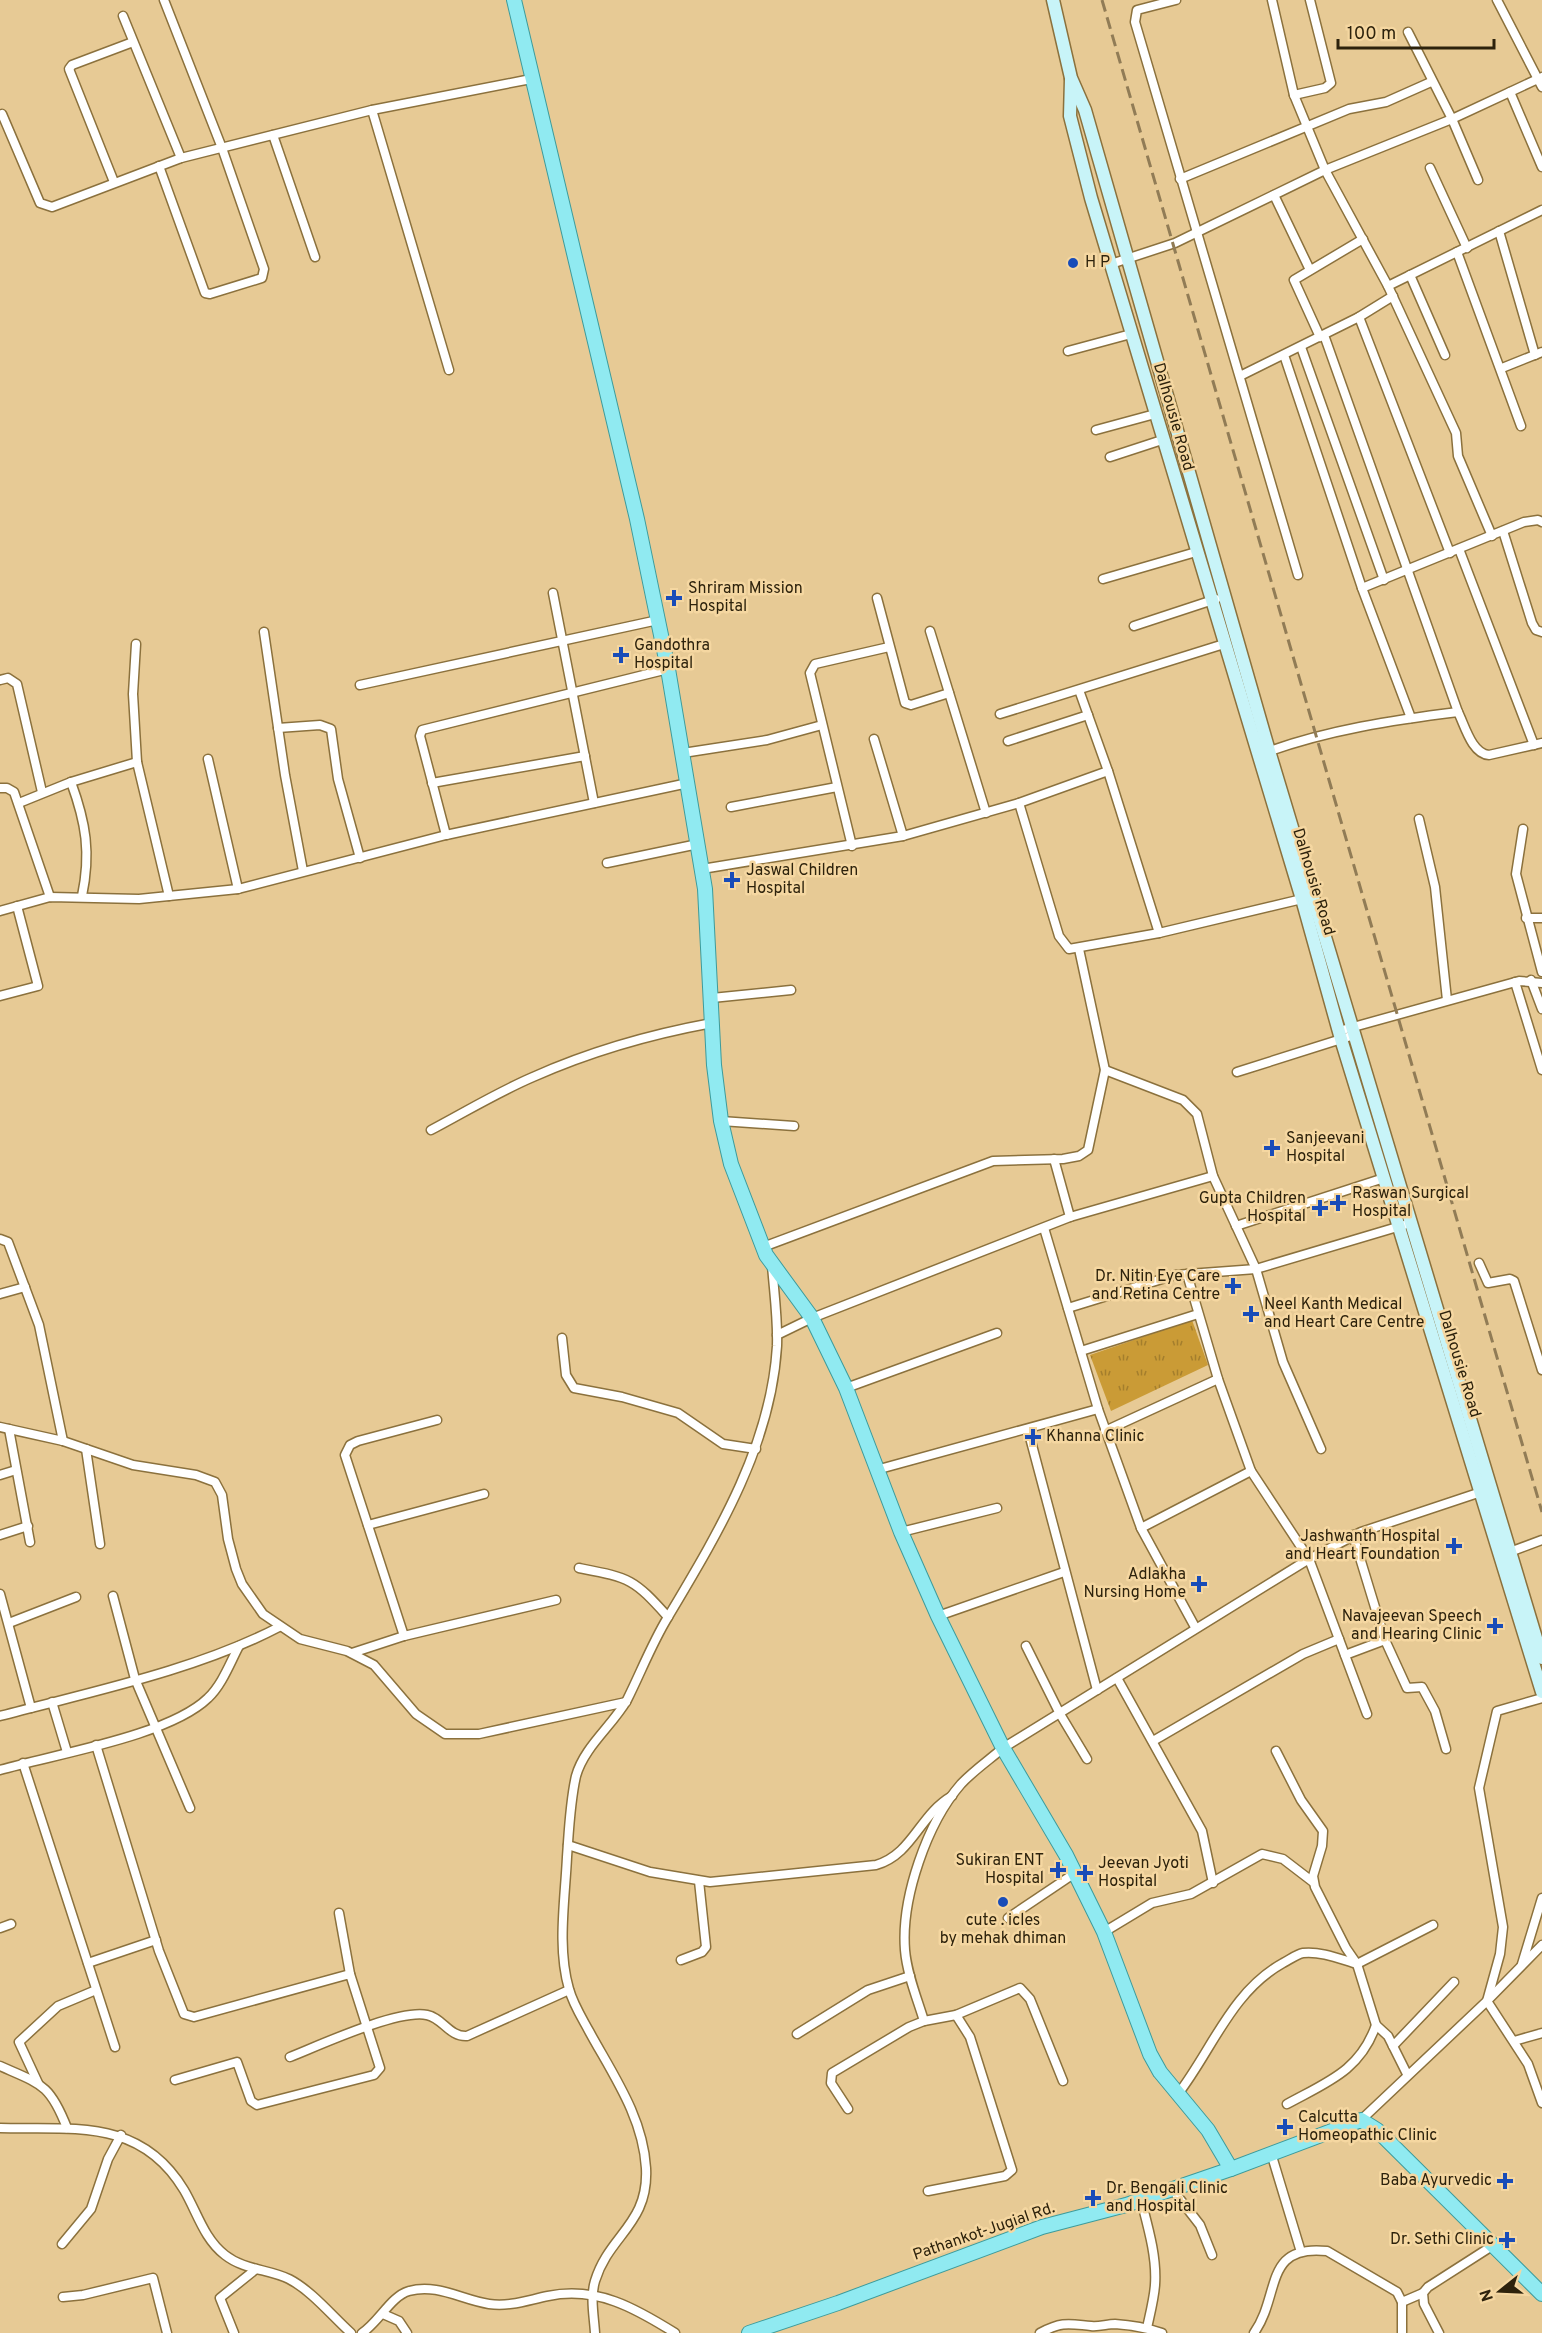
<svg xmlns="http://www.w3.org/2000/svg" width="1542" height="2333" font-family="Overpass,sans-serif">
<defs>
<pattern id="park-tufts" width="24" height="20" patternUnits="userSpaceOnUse" patternTransform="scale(1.5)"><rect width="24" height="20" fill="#ca9b36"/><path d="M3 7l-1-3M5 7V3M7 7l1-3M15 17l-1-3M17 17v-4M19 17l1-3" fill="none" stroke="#a47e2c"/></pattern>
</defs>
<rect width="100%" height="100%" fill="#e7ca95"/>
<path fill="url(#park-tufts)" d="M1192,1320l16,45 -97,46 -21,-56z"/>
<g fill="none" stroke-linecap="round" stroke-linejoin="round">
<g stroke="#8b713d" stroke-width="11">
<g id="street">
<path d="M1176,0l-39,10 -2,12 163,553"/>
<path d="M1272,0l22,95 31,75 63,116 68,147 2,23 34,80"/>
<path d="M1497,0l45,87"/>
<path d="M123,16l58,142"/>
<path d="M1408,32l44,87 26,61"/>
<path d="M1510,92l32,75"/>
<path d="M1294,95l31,-7 6,-5 -21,-83"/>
<path d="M372,110l77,260"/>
<path d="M2,114l38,89 12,4 129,-49 191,-48 159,-31"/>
<path d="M273,135l42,122"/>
<path d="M159,166l46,127 5,1 52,-16 2,-9 -42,-121 -58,-148"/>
<path d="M1430,168l37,80"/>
<path d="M1180,179l169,-70 37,-7 45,-20"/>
<path d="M114,182l-45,-113 3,-4 61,-23"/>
<path d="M1274,195l36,75"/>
<path d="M1499,231l36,124"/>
<path d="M1457,252l64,174"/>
<path d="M1111,264l64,-21 150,-73 127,-51 90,-42"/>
<path d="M1410,275l35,80"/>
<path d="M1388,286l154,-76"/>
<path d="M1359,317l91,236"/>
<path d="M1324,335l134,377c7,14 14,42 31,43l53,-12"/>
<path d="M1320,337l-26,-57 69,-41"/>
<path d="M1301,347l83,233"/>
<path d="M1068,351l63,-17"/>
<path d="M1284,355l78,233 49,130"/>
<path d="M1502,368l40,-16"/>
<path d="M1240,376l119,-59 34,-21"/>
<path d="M1096,430l59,-16"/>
<path d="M1110,457l52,-17"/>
<path d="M1503,531l29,92 4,7 6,2"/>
<path d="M1459,549l75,196"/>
<path d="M1103,579l93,-27"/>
<path d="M1362,588l162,-66 14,-2 4,2"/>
<path d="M553,593l41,210"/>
<path d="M877,598l28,105 6,2 38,-12"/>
<path d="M1134,626l82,-27"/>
<path d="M930,631l56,182"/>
<path d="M264,632l21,143 18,96"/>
<path d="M136,644l-3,50 4,68 32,134"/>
<path d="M0,680l8,-2 9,6 25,108"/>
<path d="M360,685l298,-65"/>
<path d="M1079,690l29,81 51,162"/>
<path d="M1000,714l224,-70"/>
<path d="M278,728l42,-3 11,4 7,50 22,79"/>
<path d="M874,739l29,97"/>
<path d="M1008,741l80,-26"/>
<path d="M1267,752c61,-22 126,-32 191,-40"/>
<path d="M683,753l84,-13 55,-15"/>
<path d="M208,759l30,130"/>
<path d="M71,782c15,41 20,71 11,114"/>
<path d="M432,783l153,-27"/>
<path d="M0,788h7l7,4 36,105"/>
<path d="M19,803l52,-21 66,-20"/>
<path d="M1019,803l40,133 10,13 90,-16 143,-34"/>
<path d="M731,807l106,-20"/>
<path d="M1419,819l16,68 12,113"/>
<path d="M1523,829l-7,45 26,98"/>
<path d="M446,835l-26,-99 2,-6 246,-61"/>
<path d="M852,846l-42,-173 5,-9 74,-17"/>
<path d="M607,863l91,-19"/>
<path d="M702,869l201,-33 116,-33 89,-32"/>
<path d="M0,911l50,-14 89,2 99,-10 208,-54 242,-52"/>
<path d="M1526,918h16"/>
<path d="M1531,980l11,29"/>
<path d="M1515,982l27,88"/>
<path d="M0,996l38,-10 -21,-80"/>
<path d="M712,998l79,-8"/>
<path d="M1339,1031l180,-50 23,2"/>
<path d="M1105,1070l78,30 14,14 16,62 43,93 27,93 38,87"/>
<path d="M1237,1072l117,-37"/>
<path d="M721,1121l73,5"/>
<path d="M431,1130c34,-18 67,-38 102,-53 56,-25 119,-43 179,-54"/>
<path d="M1054,1159l16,58"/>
<path d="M1236,1226l148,-48"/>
<path d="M1044,1228l54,181 43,119 54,99"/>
<path d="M0,1239l8,3 31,83 24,116"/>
<path d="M763,1247l230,-86 70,-2 16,-3 9,-6 17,-80 -26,-121"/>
<path d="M1479,1263l9,20 22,-4 4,2 28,89"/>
<path d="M0,1294l25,-7"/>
<path d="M1068,1308l107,-33 81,-6 148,-44"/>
<path d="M777,1335l35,-17 258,-101 143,-41"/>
<path d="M562,1338l4,37 8,13 48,9 56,16 45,31 33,5"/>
<path d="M1081,1351l117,-37"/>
<path d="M846,1388l151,-55"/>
<path d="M0,1427l63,14 70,24 63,10 19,7 7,13 6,44 8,30 6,15 21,30 37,25 47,12 27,14 42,49 29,20h34l147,-32"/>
<path d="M9,1429l21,113"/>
<path d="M1028,1430l69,260"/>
<path d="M1105,1431l113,-52"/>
<path d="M86,1449l14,95"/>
<path d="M876,1470l222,-61"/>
<path d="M1251,1471l58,88 58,155"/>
<path d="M0,1475l16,-5"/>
<path d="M368,1525l116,-31"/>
<path d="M1141,1528l110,-57 -33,-92 -31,-105"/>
<path d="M901,1532l96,-24"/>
<path d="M0,1535l28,-9"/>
<path d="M1353,1535l32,105 22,48 15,-1 13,24 11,38"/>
<path d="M1507,1553l35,-13"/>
<path d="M579,1568c51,10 54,10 89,49"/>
<path d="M0,1594l31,114"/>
<path d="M113,1596l22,83 55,129"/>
<path d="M938,1616l126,-44"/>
<path d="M9,1623l67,-26"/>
<path d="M404,1636l-59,-181 5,-10 8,-4 79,-21"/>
<path d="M1026,1646l34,68 27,45"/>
<path d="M352,1653l52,-17 152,-36"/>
<path d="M1345,1655l40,-15"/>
<path d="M1117,1678l85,153 11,52"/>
<path d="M1542,1698l-45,13 -18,77 24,139 -3,27 -13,47 41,63 14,39"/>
<path d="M52,1702l15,50"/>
<path d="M0,1716c90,-24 197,-46 279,-89"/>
<path d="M1153,1741l150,-87 36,-15"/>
<path d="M96,1745l63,206 25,63 10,3 156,-43 30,94 -6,7 -117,30 -6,-4 -14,-39 -62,18"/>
<path d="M1276,1751l25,49 22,31 -1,15 -9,30 2,11 31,61 11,16 19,61 12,11 19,38"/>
<path d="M23,1763l92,284"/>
<path d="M0,1770c55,-16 169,-34 208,-72 14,-13 22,-35 31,-52"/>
<path d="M568,1845l82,27 60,10 166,-17c37,-11 43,-50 76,-69"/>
<path d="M339,1913l11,61"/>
<path d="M1008,1918l67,-45"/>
<path d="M0,1928l11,-4"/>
<path d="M1104,1932l48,-29 39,-9 71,-40 21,5 30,23"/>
<path d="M681,1960l21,-8 4,-5 -7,-66"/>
<path d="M88,1963l68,-23"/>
<path d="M1522,1964l20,-66"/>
<path d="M924,2021c-7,-23 -17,-47 -19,-71 -4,-52 22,-127 56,-166 12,-13 28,-24 42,-36l306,-189 52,-27 123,-41"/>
<path d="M797,2034l71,-44 42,-14"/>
<path d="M1514,2041l28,-8"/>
<path d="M1393,2046l61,-64"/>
<path d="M290,2057c30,-12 108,-48 137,-42 16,3 22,22 40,21l102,-46"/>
<path d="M0,2066c41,18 50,18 67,62"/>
<path d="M38,2083l-19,-41 39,-36 38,-16"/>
<path d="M1178,2094c34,-44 53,-102 105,-131 6,-3 14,-9 20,-10 18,-2 37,6 54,11l76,-39"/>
<path d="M1287,2104c40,-22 73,-33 89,-79"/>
<path d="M848,2109l-17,-26 1,-10 77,-46 15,-6 32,-6 64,-27 10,11 33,82"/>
<path d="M1361,2120l126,-119 55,-56"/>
<path d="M0,2128c72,2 140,-11 184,62 13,22 20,49 41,65 19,15 43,14 64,24 23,12 43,37 62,54"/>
<path d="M1271,2153l30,99"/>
<path d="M1172,2189l28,36 12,30"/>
<path d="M928,2191l77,-15 7,-6 -42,-133 -14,-22"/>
<path d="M1141,2200c7,27 16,57 14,85 -1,14 -5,29 -8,43"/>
<path d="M62,2244l29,-35 17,-50 13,-24"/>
<path d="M63,2297l20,-2 70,-17 14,55"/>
<path d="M1402,2302l21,-9"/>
<path d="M383,2314l16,7 8,12"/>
<path d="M234,2333l-14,-35 36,-29"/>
<path d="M362,2333c17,-11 29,-37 47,-42 28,-8 53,9 80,13 21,3 39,-4 59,-8 49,-10 87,12 127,37"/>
<path d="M595,2333c-1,-17 -5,-35 0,-52 14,-46 54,-57 51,-113 -3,-51 -33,-93 -57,-137 -7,-13 -16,-27 -20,-42 -12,-41 -4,-89 -2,-132 2,-27 3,-55 9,-81 8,-29 36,-50 51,-76 14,-28 25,-57 41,-83 50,-84 103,-171 109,-271 1,-27 -3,-54 -5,-81"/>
<path d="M1040,2333c23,-12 29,-9 51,-7 8,1 16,-2 24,-2 16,1 32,4 47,9"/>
<path d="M1254,2333c27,-38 9,-89 73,-82l70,41 5,10v31"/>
<path d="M1439,2333l-15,-29 -1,-11 5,-6 64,-41"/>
</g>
</g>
<g stroke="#8b713d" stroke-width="15">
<g id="secondary">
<path d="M1053,0l18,78 14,32 184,641 273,907"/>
<path d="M1071,79l-1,37 21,82 211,701 39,140 201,653"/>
</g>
</g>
<g stroke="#3d9b9b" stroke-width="16">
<g id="primary">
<path d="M514,0l123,519 31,150 37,220 9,176 7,56 10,43 35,91 46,63 34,70 55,144 37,84 65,132 63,107 38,77 46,122 10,18 48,58 23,39 130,-49 16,10 165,164"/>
<path d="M749,2333l89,-30 204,-76 84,-22 105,-36"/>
</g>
</g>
<use href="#street" stroke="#fff" stroke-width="8"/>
<use href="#secondary" stroke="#c8f4f8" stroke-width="12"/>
<use href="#primary" stroke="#90eaf1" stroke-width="14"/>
<path stroke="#917c56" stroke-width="3" stroke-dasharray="12 6" stroke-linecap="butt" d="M1102,0l440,1512"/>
</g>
<g fill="#194cb8" stroke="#f5d7a1" stroke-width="2">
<circle cx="1073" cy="263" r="6"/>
<path d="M671 589h6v6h6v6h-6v6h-6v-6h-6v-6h6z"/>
<path d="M618 646h6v6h6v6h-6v6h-6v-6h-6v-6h6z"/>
<path d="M729 871h6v6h6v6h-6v6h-6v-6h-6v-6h6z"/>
<path d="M1269 1139h6v6h6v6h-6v6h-6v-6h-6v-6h6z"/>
<path d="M1335 1194h6v6h6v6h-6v6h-6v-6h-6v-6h6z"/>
<path d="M1317 1199h6v6h6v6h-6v6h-6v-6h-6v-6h6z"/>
<path d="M1230 1277h6v6h6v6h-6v6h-6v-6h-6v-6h6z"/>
<path d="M1248 1305h6v6h6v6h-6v6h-6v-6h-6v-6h6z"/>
<path d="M1030 1428h6v6h6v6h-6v6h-6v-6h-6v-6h6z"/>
<path d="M1451 1537h6v6h6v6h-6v6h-6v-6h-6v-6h6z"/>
<path d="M1196 1575h6v6h6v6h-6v6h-6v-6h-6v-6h6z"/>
<path d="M1492 1617h6v6h6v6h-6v6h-6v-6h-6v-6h6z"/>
<path d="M1055 1861h6v6h6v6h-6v6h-6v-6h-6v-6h6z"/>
<path d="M1082 1864h6v6h6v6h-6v6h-6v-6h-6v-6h6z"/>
<circle cx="1003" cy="1902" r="6"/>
<path d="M1282 2118h6v6h6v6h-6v6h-6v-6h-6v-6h6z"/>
<path d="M1502 2172h6v6h6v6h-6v6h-6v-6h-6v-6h6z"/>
<path d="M1090 2189h6v6h6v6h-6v6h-6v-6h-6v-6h6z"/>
<path d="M1504 2231h6v6h6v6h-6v6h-6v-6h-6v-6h6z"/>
</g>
<g text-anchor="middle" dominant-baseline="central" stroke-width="5" stroke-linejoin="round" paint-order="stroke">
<g font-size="16" fill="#2d220c" stroke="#f5d7a1" text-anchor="start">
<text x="1085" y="263">H P</text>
<text x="688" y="589">Shriram Mission<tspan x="688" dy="18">Hospital</tspan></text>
<text x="634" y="646">Gandothra<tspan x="634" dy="18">Hospital</tspan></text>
<text x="746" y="871">Jaswal Children<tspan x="746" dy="18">Hospital</tspan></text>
<text x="1286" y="1139">Sanjeevani<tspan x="1286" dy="18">Hospital</tspan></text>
<text x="1352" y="1194">Raswan Surgical<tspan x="1352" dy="18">Hospital</tspan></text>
<text x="1306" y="1199" text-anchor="end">Gupta Children<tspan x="1306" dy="18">Hospital</tspan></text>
<text x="1220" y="1277" text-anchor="end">Dr. Nitin Eye Care<tspan x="1220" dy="18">and Retina Centre</tspan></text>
<text x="1264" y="1305">Neel Kanth Medical<tspan x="1264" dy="18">and Heart Care Centre</tspan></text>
<text x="1046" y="1437">Khanna Clinic</text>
<text x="1440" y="1537" text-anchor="end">Jashwanth Hospital<tspan x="1440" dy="18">and Heart Foundation</tspan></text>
<text x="1186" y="1575" text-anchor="end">Adlakha<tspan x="1186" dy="18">Nursing Home</tspan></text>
<text x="1482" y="1617" text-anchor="end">Navajeevan Speech<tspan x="1482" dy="18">and Hearing Clinic</tspan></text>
<text x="1044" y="1861" text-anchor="end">Sukiran ENT<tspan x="1044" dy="18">Hospital</tspan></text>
<text x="1098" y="1864">Jeevan Jyoti<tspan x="1098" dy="18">Hospital</tspan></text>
<text x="1003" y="1921" text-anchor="middle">cute . icles<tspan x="1003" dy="18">by mehak dhiman</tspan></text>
<text x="1298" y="2118">Calcutta<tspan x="1298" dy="18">Homeopathic Clinic</tspan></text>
<text x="1492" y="2181" text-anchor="end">Baba Ayurvedic</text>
<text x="1106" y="2189">Dr. Bengali Clinic<tspan x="1106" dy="18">and Hospital</tspan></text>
<text x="1494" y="2240" text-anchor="end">Dr. Sethi Clinic</text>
</g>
<g font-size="16" fill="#2d220c" stroke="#f5d7a1">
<text transform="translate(1173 417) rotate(74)">Dalhousie Road</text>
<text transform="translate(1313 882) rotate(73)">Dalhousie Road</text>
<text transform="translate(1459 1364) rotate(73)">Dalhousie Road</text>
<text transform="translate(984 2232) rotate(-19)">Pathankot-Jugial Rd.</text>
</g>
</g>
<g transform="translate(1500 2291) rotate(252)" stroke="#f5d7a1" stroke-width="4.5" paint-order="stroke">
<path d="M0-4.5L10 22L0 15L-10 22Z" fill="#2d220c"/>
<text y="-9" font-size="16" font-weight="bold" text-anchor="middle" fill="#2d220c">N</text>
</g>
<path d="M1338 39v9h156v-9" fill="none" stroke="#2d220c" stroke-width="3"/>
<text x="1347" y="39" font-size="18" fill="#2d220c" stroke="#f5d7a1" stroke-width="4.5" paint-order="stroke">100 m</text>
</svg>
